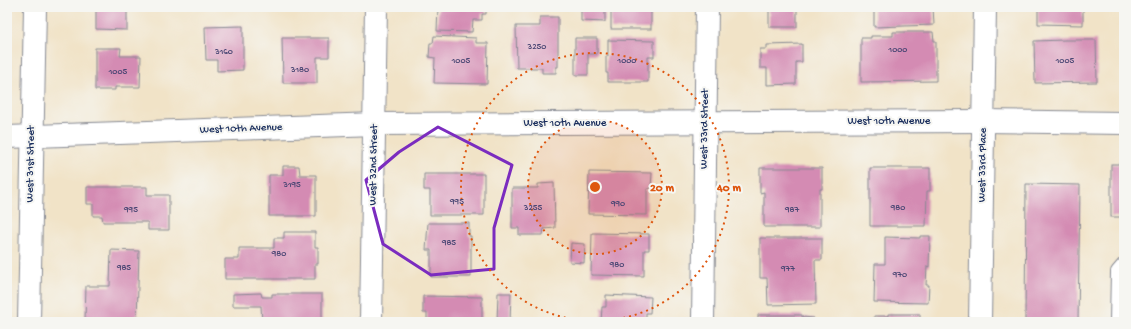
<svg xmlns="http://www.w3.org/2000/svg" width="1131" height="329" font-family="'Gochi Hand',sans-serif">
<rect width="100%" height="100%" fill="#f6f6f2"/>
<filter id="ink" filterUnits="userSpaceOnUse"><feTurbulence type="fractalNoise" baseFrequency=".025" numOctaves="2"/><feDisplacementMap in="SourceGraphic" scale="8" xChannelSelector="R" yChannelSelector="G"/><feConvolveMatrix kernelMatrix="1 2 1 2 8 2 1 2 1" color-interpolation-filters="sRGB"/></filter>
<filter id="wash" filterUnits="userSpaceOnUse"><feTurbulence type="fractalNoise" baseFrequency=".012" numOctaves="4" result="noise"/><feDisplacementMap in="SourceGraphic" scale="16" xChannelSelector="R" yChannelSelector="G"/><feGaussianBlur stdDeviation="0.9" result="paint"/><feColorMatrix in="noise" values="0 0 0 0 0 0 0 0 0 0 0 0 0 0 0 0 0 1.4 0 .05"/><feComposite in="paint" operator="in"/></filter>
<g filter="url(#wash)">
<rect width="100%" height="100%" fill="#f1e3c7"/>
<g id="blocks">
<g fill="#d48bb3">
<path d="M96,7h34v4h-3v19l-31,-1z"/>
<path d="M438,7h48v7h-4v6h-9l-1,12 -35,-1z"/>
<path d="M581,7h24v15l-24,-1z"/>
<rect x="611" y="7" width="40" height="22"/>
<path d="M760,7h37v20h-28v-17h-9z"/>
<path d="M874,7h59l1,18 -60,2z"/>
<path d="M1038,7h45v18l-45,-1z"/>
<path d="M540,17h18v50h-2v6h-14v-5h-25l-1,-42h24z"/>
<path d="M243,26v44l-26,1v-11h-11l-1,-33z"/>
<path d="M893,32h40l1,9h2v40l-75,1v-44h10v-2h22z"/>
<path d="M434,36l42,2v5h12l-1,41 -53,-1 1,-25 -6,-1 1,-14h3z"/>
<path d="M282,38h47v19h-12v26h-34z"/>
<path d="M575,38h22v16h-9v21h-13z"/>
<path d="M608,40l46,1v16h-6v25h-40v-9h-2v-17h2z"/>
<path d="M1065,40h31l1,42 -62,1 -1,-42z"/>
<path d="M802,44v18h-6v22l-29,1v-17h-7v-19h7v-4z"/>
<path d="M95,48h26l-1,8h21l-1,31h-25v3h-20z"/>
<rect x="1111" y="164" width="13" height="53"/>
<path d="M283,166h16l1,9h16v41h-47v-41h14z"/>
<path d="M760,168h62v21h-2v38h-56v-35l-4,1z"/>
<path d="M870,168h60v23h-3l-1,35h-56z"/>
<path d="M589,172l63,1 -1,15 -4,1v26l-59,-1z"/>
<path d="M424,174h60v41h-54v-25h-6z"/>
<path d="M554,183l1,45 -11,1 -1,6h-24v-7h-7v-40h26v-4z"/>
<path d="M1026,184l54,1 -2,137h-53z"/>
<path d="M87,187h60v8h22v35h-21v-8h-45l-1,-6h-9v-12h-6z"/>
<path d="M428,223h41v13h2v41h-40v-27h-5z"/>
<path d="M284,232h31v15h3v17h-3v15h-90v-20h14v-11h35v-10h10z"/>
<path d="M592,233l57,1v16h-5v26l-53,-1z"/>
<path d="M920,236h10l-1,31 -2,-1 -1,19h3l-1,18 -54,-1 1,-38h10v-27l35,1z"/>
<path d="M760,238h62v22h-7l1,44 -48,1 -1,-27h-7z"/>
<path d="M571,243l14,1 -1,19 -14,-1z"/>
<path d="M111,250l28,1 -2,70 -52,-1 1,-34h24z"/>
<path d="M261,293l1,4h10v-3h50v28h-60l-1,-16h-28v-12z"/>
<path d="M498,293h13l-1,29h-13z"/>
<path d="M606,295l45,2 -1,16h-4v9h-45l1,-15h4z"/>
<path d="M423,296l59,1v25h-55v-9h-4z"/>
<path d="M888,314h32v8h-46v-6h14z"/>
<path d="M758,315h44v2l12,1 -1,4h-55z"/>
</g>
</g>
</g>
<g filter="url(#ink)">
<use href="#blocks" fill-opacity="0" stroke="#868992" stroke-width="1"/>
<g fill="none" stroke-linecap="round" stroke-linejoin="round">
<g stroke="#868992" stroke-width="16">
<path id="service" d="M1117,322l1,-50 6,-7"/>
</g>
<g stroke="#868992" stroke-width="24">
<g id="minor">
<path d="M7,137l368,-13 608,-3 141,2"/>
<path d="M29,322l6,-315"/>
<path d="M371,322l5,-315"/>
<path d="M703,322l4,-315"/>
<path d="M980,322l5,-315"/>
</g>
</g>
<use href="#service" stroke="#fff" stroke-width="14"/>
<use href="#minor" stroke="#fff" stroke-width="22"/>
</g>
</g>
<path fill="none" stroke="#7b2cbf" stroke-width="3" stroke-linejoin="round" d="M438,127l74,38 -18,63v41l-63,6 -48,-31 -17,-64 33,-28z"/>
<circle cx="595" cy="187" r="67" fill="#de5710" fill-opacity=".12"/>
<g fill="none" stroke="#de5710" stroke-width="2" stroke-dasharray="2 4">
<circle cx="595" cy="187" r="67"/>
<circle cx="595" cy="187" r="134"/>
</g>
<g text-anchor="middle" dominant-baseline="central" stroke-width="4" stroke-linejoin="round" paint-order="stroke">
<g font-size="9" fill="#494673">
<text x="537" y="47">3250</text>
<text x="898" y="50">1000</text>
<text x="224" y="52">3160</text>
<text x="461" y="61">1005</text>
<text x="627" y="61">1000</text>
<text x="1065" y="61">1005</text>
<text x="300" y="70">3180</text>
<text x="118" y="72">1005</text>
<text x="292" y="185">3195</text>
<text x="457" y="202">995</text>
<text x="618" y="204">990</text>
<text x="533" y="208">3255</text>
<text x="898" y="208">980</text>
<text x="131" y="210">995</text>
<text x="792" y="210">987</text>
<text x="449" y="243">985</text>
<text x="279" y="254">980</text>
<text x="617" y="265">980</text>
<text x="124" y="268">985</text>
<text x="788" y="269">977</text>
<text x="900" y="275">970</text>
</g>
<g font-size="11" fill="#1b2f5e" stroke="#f6f6f2">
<text x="889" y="122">West 10th Avenue</text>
<text x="565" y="124">West 10th Avenue</text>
<text transform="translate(241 129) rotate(-2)">West 10th Avenue</text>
<text transform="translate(705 129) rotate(-89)">West 33rd Street</text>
<text transform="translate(31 164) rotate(-89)">West 31st Street</text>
<text transform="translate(374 165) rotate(-89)">West 32nd Street</text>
<text transform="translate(983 165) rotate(-89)">West 33rd Place</text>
</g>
</g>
<circle cx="595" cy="187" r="6" fill="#de5710" stroke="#f6f6f2" stroke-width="2"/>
<g font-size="12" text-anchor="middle" font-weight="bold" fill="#de5710" stroke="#f6f6f2" stroke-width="4" stroke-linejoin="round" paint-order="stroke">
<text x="662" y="191">20 m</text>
<text x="729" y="191">40 m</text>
</g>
<rect width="1131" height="329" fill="none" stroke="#f6f6f2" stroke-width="24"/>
</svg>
